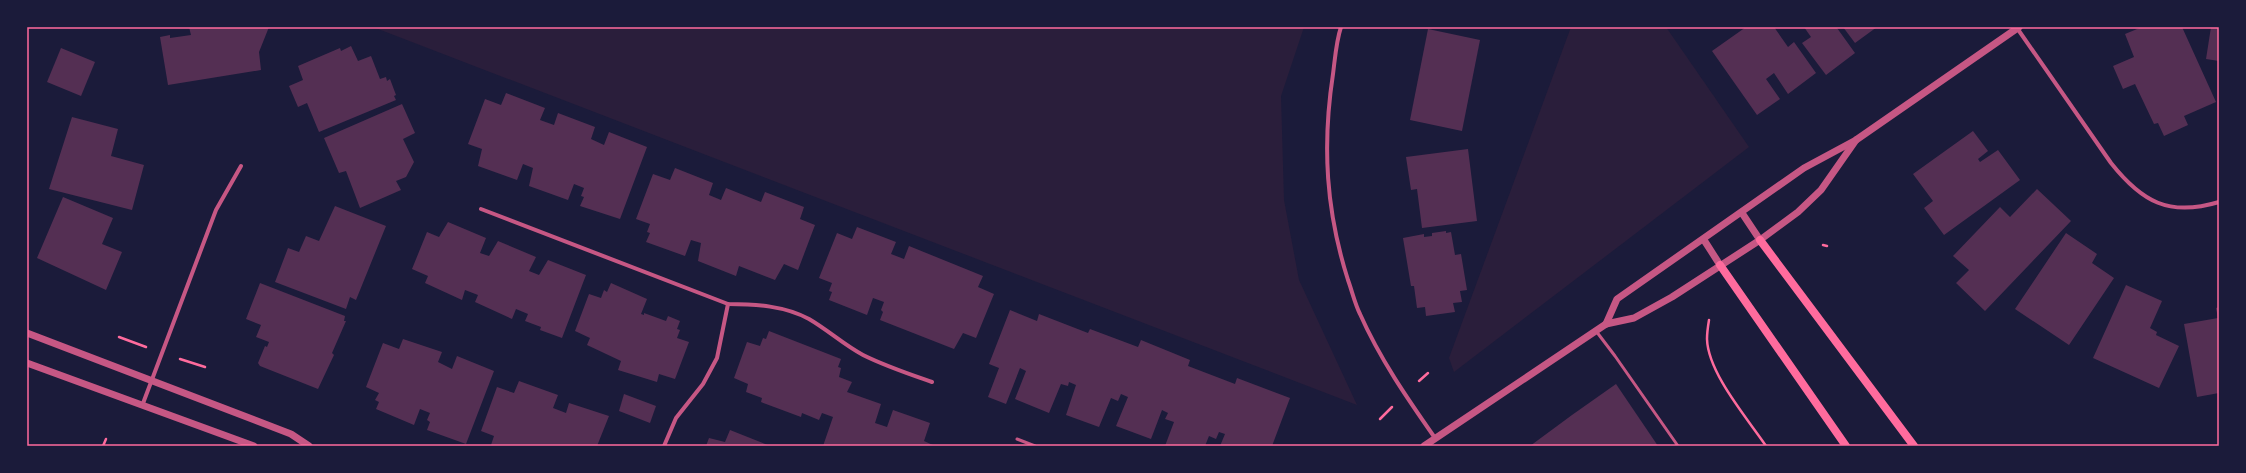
<svg xmlns="http://www.w3.org/2000/svg" width="2246" height="473" font-family="'Asap Condensed',sans-serif">
<rect width="100%" height="100%" fill="#1b1b3a"/>
<g fill="#2a1e3b">
<path d="M373,27h931l-23,69 3,104 15,80 58,125z"/>
<path d="M1571,27h95l83,120 -295,225 -5,-14z"/>
</g>
<g fill="#542f53">
<path d="M189,27h80l-10,25 2,18 -93,15 -8,-48 10,-2v3l21,-3z"/>
<path d="M1746,27h28l14,20 6,-5 22,31 -28,21 -14,-21 -8,6 14,20 -23,16 -45,-64z"/>
<path d="M1804,27h34l-1,1 18,25 -29,22 -24,-32 9,-6z"/>
<path d="M1843,27h34l-22,16z"/>
<path d="M2142,27h40l34,75 -32,14 4,9 -24,11 -6,-13 -4,1 -19,-40 -12,5 -10,-23 21,-9 -9,-23z"/>
<path d="M2211,27h8v34l-13,-2z"/>
<path d="M1428,29l52,11 -18,91 -52,-11z"/>
<path d="M351,46l7,15 13,-5 9,23 6,-2 1,4 3,-2 6,16 -2,1 2,4 -77,32 -12,-29 -9,4 -9,-21 14,-6 -5,-14 42,-18 1,3z"/>
<path d="M61,48l34,14 -14,34 -34,-14z"/>
<path d="M506,93l39,15 -5,12 14,5 4,-12 37,14 -4,12 13,6 5,-13 38,15 -27,72 -40,-13 4,-9 -3,-1 3,-8 -10,-4 -6,16 -39,-14 4,-18 -10,-4 -6,16 -39,-14 4,-17 -14,-5 17,-45 16,6z"/>
<path d="M402,104l13,29 -12,6 11,23 -8,15 -10,4 5,9 -41,18 -14,-37 -7,2 -15,-35z"/>
<path d="M72,117l46,12 -7,27 33,9 -12,45 -83,-21z"/>
<path d="M1973,131l15,20 -10,8 2,3 18,-12 22,30 -76,55 -20,-27 9,-7 -20,-27z"/>
<path d="M1468,149l9,72 -55,7 -5,-39 -6,1 -5,-33z"/>
<path d="M675,168l38,15 -4,12 12,5 5,-12 35,14 4,-10 39,15 -4,12 15,6 -17,45 -14,-6 -9,16 -36,-14 -3,10 -38,-15 3,-18 -10,-3 -6,16 -39,-14 4,-9 -3,-1 3,-8 -14,-5 17,-45 17,6z"/>
<path d="M2037,189l34,32 -86,90 -29,-28 13,-13 -16,-14 47,-49 10,10z"/>
<path d="M63,197l50,21 -11,26 20,8 -16,38 -69,-32z"/>
<path d="M335,206l51,20 -30,74 -6,-3 -4,12 -71,-27 13,-34 11,4 7,-16 13,5z"/>
<path d="M448,222l38,16 -6,15 9,3 9,-15 38,16 -7,14 10,4 9,-15 38,15 -24,63 -22,-8 1,-3 -16,-6 3,-7 -12,-5 -4,10 -37,-17 3,-7 -13,-5 -3,10 -37,-17 3,-7 -16,-7 15,-37 12,5z"/>
<path d="M857,227l39,15 -5,12 13,5 5,-13 74,30 -5,11 16,7 -18,44 -13,-5 -9,16 -74,-29 3,-8 -2,-2 3,-8 -11,-4 -6,17 -38,-15 3,-8 -3,-1 3,-8 -13,-5 18,-45 15,6z"/>
<path d="M1446,231v2l5,-1 4,23 6,-1 6,36 -7,1 2,11 -9,1 2,9 -29,4 -1,-9 -8,1 -3,-22h-3l-8,-48 21,-4v3l8,-1v-3z"/>
<path d="M2066,233l31,21 -5,9 22,15 -45,67 -54,-36z"/>
<path d="M260,283l85,33 -1,5h2l-14,32 2,2 -16,34 -58,-23 -2,-3 7,-17 2,1 2,-5 -13,-5 5,-12 -15,-6z"/>
<path d="M611,283l36,16 -6,15 3,1v-2l22,8 2,-5 12,5 -3,8 3,1 -3,8 12,4 -14,37 -16,-5 -2,8 -39,-12 3,-9 -34,-16 3,-7 -15,-7 14,-37 12,4 3,-8 3,2z"/>
<path d="M2126,285l36,16 -12,27 7,4 -1,3 23,11 -20,42 -66,-30z"/>
<path d="M2219,307v86l-22,4 -13,-73 34,-6 -2,-10z"/>
<path d="M1010,310l27,11 2,-7 49,19 2,-4 48,18 3,-7 49,20 -2,6 47,18 2,-6 53,20 -18,48h-52l5,-12 -6,-2 -3,7 -7,-3 -4,10h-40l9,-24 -9,-3 3,-6 -6,-3 -11,29 -35,-13 12,-29 -7,-3 -3,7 -7,-3 -12,29 -33,-12 10,-30 -7,-3 -1,4 -7,-2 -12,29 -34,-14 11,-28 -6,-3 -14,36 -18,-7 11,-29 -10,-4z"/>
<path d="M769,331l72,28 -3,8 3,1 -2,9 13,5 -5,10 34,12 -6,19 12,4 6,-17 37,13 -6,18 11,5h-112l10,-29 -11,-4 -3,7 -17,-7 -1,4 -40,-15 1,-4 -16,-6 2,-8 -14,-6 13,-36 13,4 3,-8 3,1z"/>
<path d="M403,339l39,13 -4,10 14,7 5,-13 37,15 -28,73 -39,-14 3,-8 -3,-2 3,-7 -10,-4 -6,16 -38,-16 3,-7 -4,-2 4,-7 -13,-6 17,-44 16,6z"/>
<path d="M519,381l39,14 -5,13 13,5 3,-10 40,13 -12,30 -106,-1 3,-9 -13,-5 16,-44 17,6z"/>
<path d="M1616,384l42,62h-128l42,-31z"/>
<path d="M624,394l32,12 -6,17 -31,-12z"/>
<path d="M730,430l40,16h-64l3,-8 16,4z"/>
</g>
<g fill="none" stroke-linecap="round" stroke-linejoin="round">
<g stroke="#ff6b9d" stroke-width="2.5">
<path d="M1823,245l4,1"/>
<path d="M1709,320c-1,6 -2,13 -2,19 1,34 40,79 59,107"/>
<path d="M119,337l27,10"/>
<path d="M180,359l25,8"/>
<path d="M1419,381l9,-8"/>
<path d="M1380,419l12,-12"/>
<path d="M103,446l3,-7"/>
</g>
<g stroke="#c65784" stroke-width="3">
<path d="M1596,331l19,25 63,90"/>
<path d="M1017,439l18,7"/>
</g>
<g stroke="#c65784" stroke-width="4">
<path d="M1341,27c-5,15 -6,32 -8,47 -11,72 -7,137 15,206 4,11 7,24 12,34 20,45 47,84 75,124"/>
<path d="M2017,28l94,135c31,39 58,54 108,39"/>
<path d="M481,209l247,95c28,0 57,2 81,15 19,11 35,26 54,36 22,11 46,19 69,27"/>
<path d="M142,406l74,-196 25,-44"/>
<path d="M664,446l12,-28 27,-34 14,-26 11,-54"/>
</g>
<g stroke="#c65784" stroke-width="7">
<path d="M1742,213l18,27"/>
<path d="M1704,240l16,25"/>
<path d="M1606,324l11,-25 187,-131 52,-28 163,-113"/>
<path d="M27,333l264,101 18,12"/>
<path d="M27,363l227,83"/>
<path d="M1424,446l182,-122 28,-6 38,-21 88,-57 38,-28 23,-22 35,-50"/>
</g>
<g stroke="#ff6b9d" stroke-width="8">
<path d="M1760,240l154,206"/>
<path d="M1720,265l126,181"/>
</g>
</g>
<rect width="2246" height="473" fill="none" stroke="#1b1b3a" stroke-width="56"/>
<rect x="28" y="28" width="2190" height="417" fill="none" stroke="#ff6b9d" stroke-width="1.5"/>
</svg>
